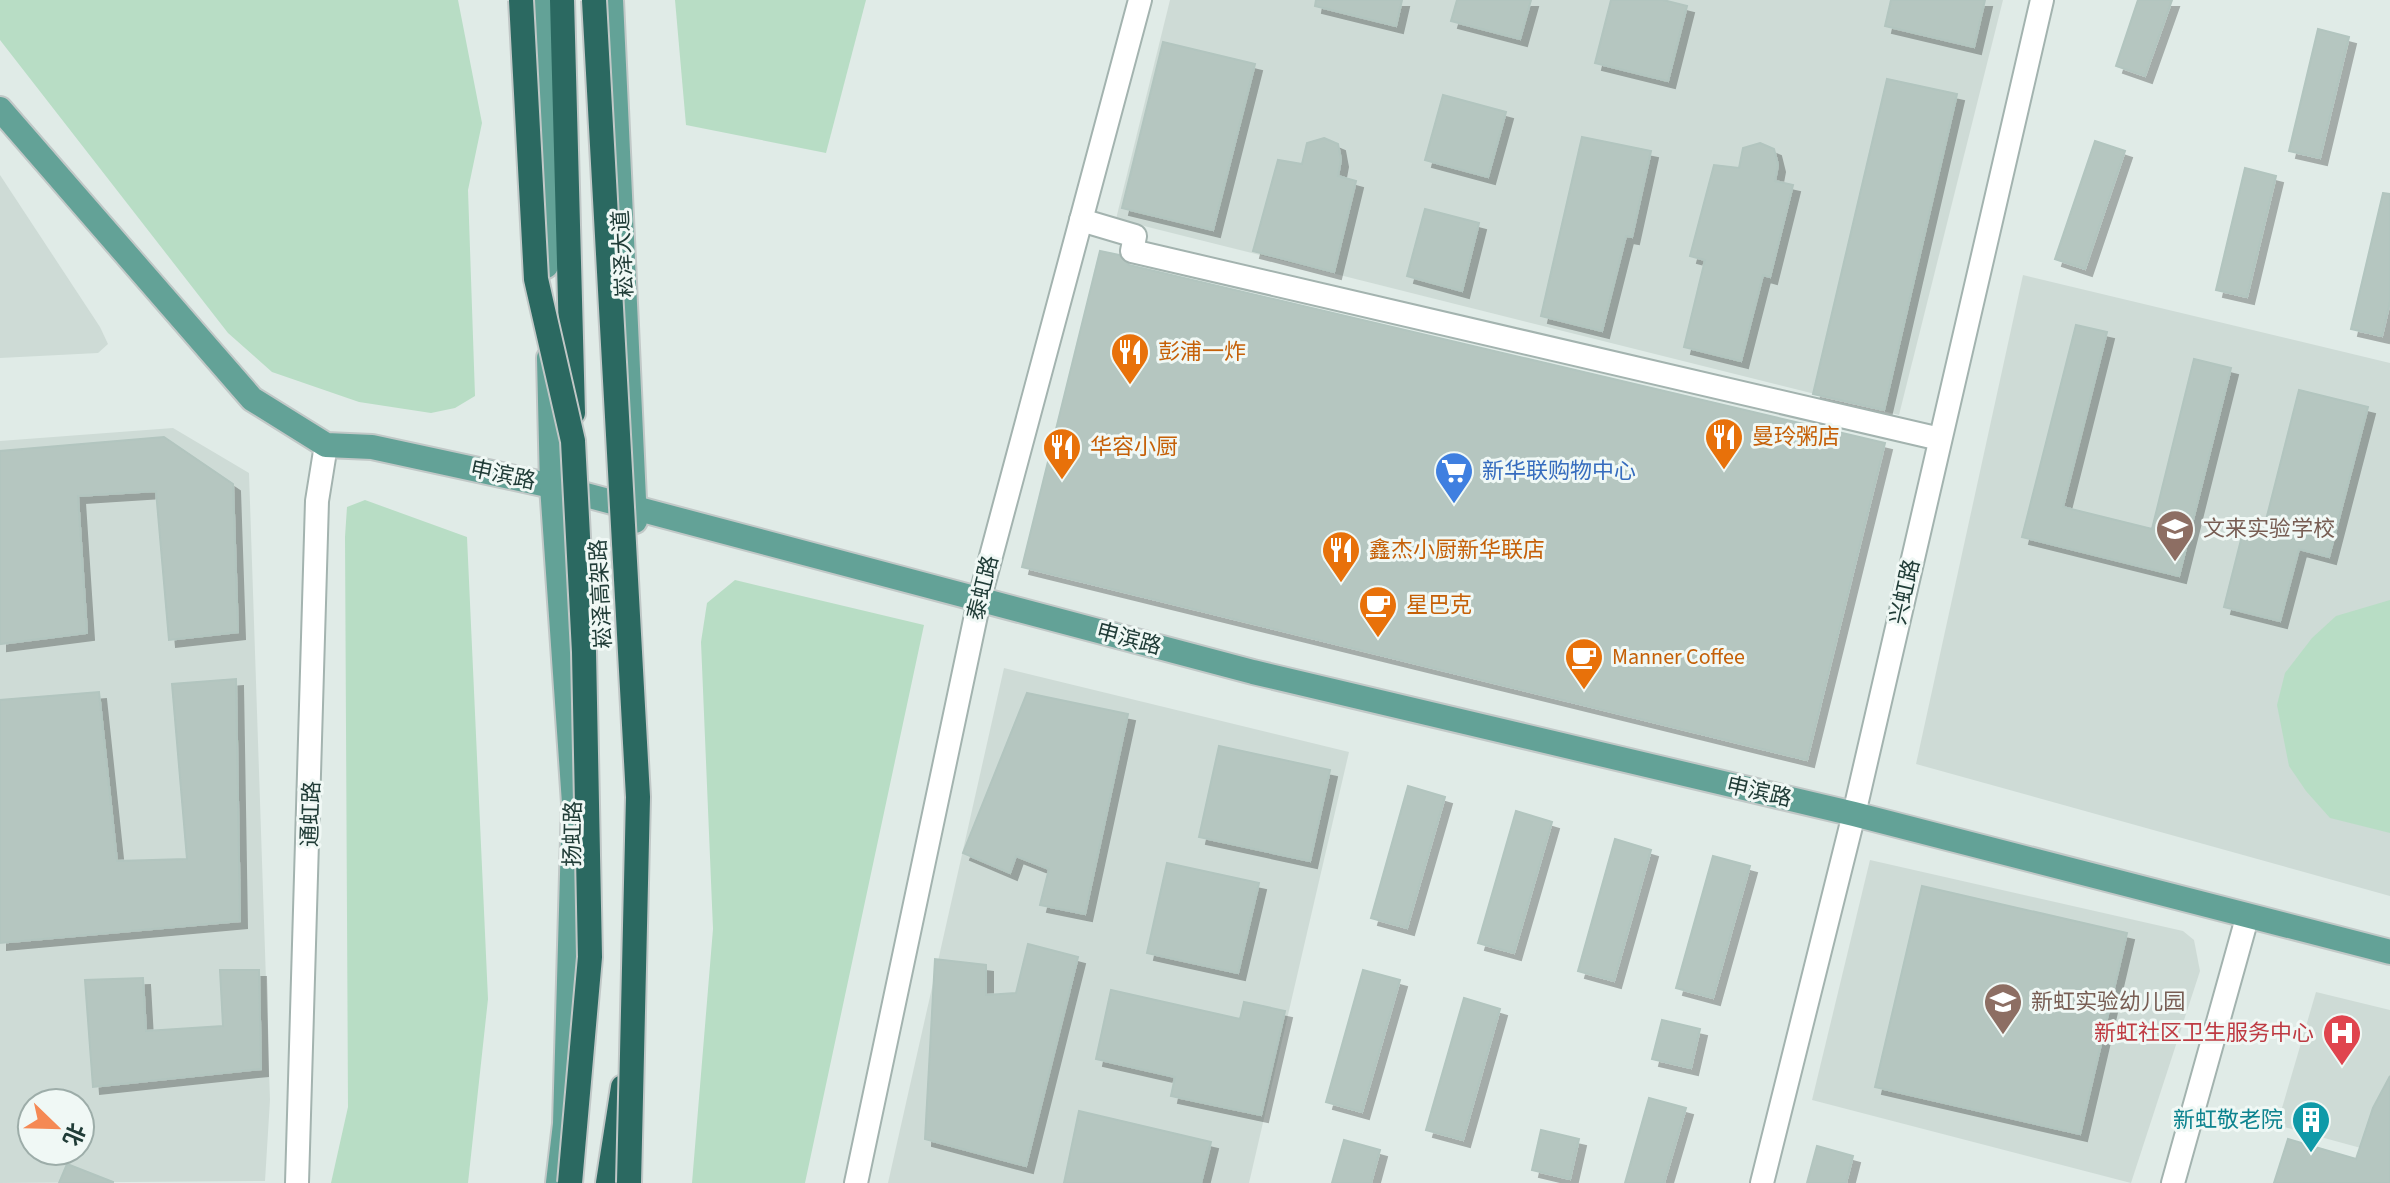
<svg xmlns="http://www.w3.org/2000/svg" width="2390" height="1183" font-family="'Source Sans 3','Noto Sans SC',sans-serif">
<defs>
<filter id="shadow"><feDropShadow dx="7" dy="7" stdDeviation="0" flood-color="#0004"/></filter>
</defs>
<rect width="100%" height="100%" fill="#e0ebe7"/>
<g fill="#cedbd6" fill-rule="evenodd">
<path d="M1170,0h833l-104,415 -783,-196z"/>
<path d="M0,175l100,152 8,17 -10,9 -98,5z"/>
<path d="M2023,275l367,88v533l-474,-132z"/>
<path d="M173,428l76,45 21,627 -5,81 -265,2v-742zM32,1103h48v48h-48z"/>
<path d="M1004,668l345,84 -100,431h-361z"/>
<path d="M1870,860l313,71 11,9 6,31 -69,212 -319,-83z"/>
<path d="M2316,992l74,18v146l-113,-31z"/>
</g>
<g fill="#b8ddc5">
<path d="M0,0h458l24,123 -14,67 7,206 -20,12 -24,5 -72,-11 -87,-30 -44,-39 -228,-293z"/>
<path d="M675,0h191l-40,153 -140,-28z"/>
<path d="M365,500l102,37 21,462 -20,184h-137l17,-76 -3,-570 2,-30z"/>
<path d="M735,580l189,45 -119,558h-113l21,-254 -12,-287 6,-39z"/>
<path d="M2390,600v233l-60,-15 -24,-27 -17,-25 -12,-61 8,-32 27,-35 24,-22z"/>
</g>
<g fill="#b5c6c0" stroke="#b2c5bf" stroke-width="2" filter="url(#shadow)">
<path d="M1316,0h86l-6,26 -81,-20z"/>
<path d="M1457,0h74l-11,39 -69,-18z"/>
<path d="M1611,0h52l24,6 -19,75 -73,-18z"/>
<path d="M1891,0h94l-11,47 -89,-21z"/>
<path d="M2138,0h34l-27,76 -29,-10z"/>
<path d="M2318,29l31,8 -29,121 -31,-7z"/>
<path d="M1163,42l92,22 -42,166 -91,-22z"/>
<path d="M1887,79l70,15 -73,316 -71,-16z"/>
<path d="M1443,95l63,17 -18,65 -63,-17z"/>
<path d="M1582,137l69,14 -19,86 -6,-1 -24,95 -61,-15z"/>
<path d="M1324,138l14,6 3,16 -3,16 18,5 -22,91 -81,-21 25,-91 24,4 5,-21z"/>
<path d="M2095,141l30,10 -40,118 -30,-10z"/>
<path d="M1760,143l14,6 4,16 -3,16 18,4 -23,92 -7,-2 -22,86 -57,-14 21,-87 -15,-4 24,-91 25,3 4,-20z"/>
<path d="M2245,168l31,8 -29,121 -31,-7z"/>
<path d="M2383,193l7,1v108l-8,34 -31,-7z"/>
<path d="M1425,209l54,14 -17,68 -55,-15z"/>
<path d="M1100,251l19,4 10,10 756,178 -78,317 -785,-193z"/>
<path d="M2076,325l31,7 -44,175 89,22 42,-170 37,9 -52,208 -157,-39z"/>
<path d="M2299,390l69,17 -39,150 -30,-8 -19,72 -56,-14 22,-87 19,4z"/>
<path d="M164,437l69,47 5,148 -69,8 -13,-149 -78,5 9,137 -87,11v-193z"/>
<path d="M236,679l4,242 -240,22v-243l99,-8 18,169 70,-2 -15,-175z"/>
<path d="M1027,693l101,21 -43,200 -45,-9 9,-36 -33,-13 -6,17 -47,-20z"/>
<path d="M1219,746l111,24 -20,91 -111,-24z"/>
<path d="M1408,786l37,11 -38,131 -36,-10z"/>
<path d="M1516,811l36,11 -38,131 -36,-10z"/>
<path d="M1615,839l36,11 -37,131 -36,-10z"/>
<path d="M1713,856l37,10 -37,132 -37,-10z"/>
<path d="M1167,863l92,20 -21,90 -91,-20z"/>
<path d="M1922,886l205,47 -47,201 -205,-47z"/>
<path d="M1028,944l50,13 -52,209 -101,-27 10,-180 51,6v30l30,-2z"/>
<path d="M220,970h39l2,99 -168,18 -8,-107 58,-2 3,53 77,-5z"/>
<path d="M1363,970l37,10 -38,132 -36,-10z"/>
<path d="M1111,990l129,29 4,-17 41,9 -24,104 -90,-19 4,-19 -79,-18z"/>
<path d="M1464,998l36,11 -37,131 -37,-10z"/>
<path d="M1662,1020l38,9 -9,39 -39,-9z"/>
<path d="M2390,1076v107h-116l14,-44 68,20 17,-51z"/>
<path d="M1649,1098l37,10 -22,75h-39z"/>
<path d="M1079,1111l132,31 -10,41h-137z"/>
<path d="M1541,1130l38,9 -9,40 -38,-9z"/>
<path d="M1344,1140l36,10 -9,33h-39z"/>
<path d="M1817,1146l36,10 -7,27h-39z"/>
<path d="M67,1164l46,18v1h-54z"/>
</g>
<g fill="none" stroke-linecap="round" stroke-linejoin="round">
<g stroke="#a3b3af" stroke-width="26">
<g id="minor">
<path d="M1081,220l54,16 -3,15 808,188"/>
<path d="M297,1183l20,-682 9,-56"/>
<path d="M856,1183l123,-582 161,-601"/>
<path d="M1762,1183l92,-369 188,-814"/>
<path d="M2173,1183l74,-265"/>
</g>
</g>
<g stroke="#c1c8c7" stroke-width="28">
<g id="major">
<path d="M540,0l6,266"/>
<path d="M611,0l24,521"/>
<path d="M0,109l252,290 74,46 46,2 180,39 701,186 601,142 536,138"/>
<path d="M549,358l3,128 22,317 -9,321 -7,59"/>
</g>
</g>
<g stroke="#c1c8c7" stroke-width="28">
<g id="highway">
<path d="M562,0l11,413"/>
<path d="M608,1183l15,-96"/>
</g>
</g>
<use href="#minor" stroke="#fff" stroke-width="22"/>
<use href="#major" stroke="#63a297" stroke-width="24"/>
<use href="#highway" stroke="#2b6961" stroke-width="24"/>
<g stroke="#c1c8c7" stroke-width="28" stroke-linecap="butt">
<g id="highway-bridge">
<path d="M521,0l15,279 37,162 11,211 6,305 -20,226"/>
<path d="M594,0l44,797 -9,386"/>
</g>
</g>
<use href="#highway-bridge" stroke="#2b6961" stroke-width="24"/>
</g>
<defs>
<g id="restaurant-pin" transform="scale(2)"><path d="M0 17L-7.5 6A9.5 9.5 0 1 1 7.5 6Z" fill="#e8710a" stroke="#f0f8f5"/><path d="M-5-6h1v4h1v-4h1v4h1v-4h1v5L-1.5 .5V6h-2V.5L-5-1ZM5-6V6H3V1.5H1.5Q1.5-4 5-6Z" fill="#fff"/></g>
<g id="supermarket-pin" transform="scale(2)"><path d="M0 17L-7.5 6A9.5 9.5 0 1 1 7.5 6Z" fill="#3f7fe0" stroke="#f0f8f5"/><path d="M-6-5.5h2.5l.6 2H6L4.5 2H-2.5L-4.4-4H-6ZM-1.5 3.2a1.3 1.3 0 1 0 .1 0ZM3 3.2a1.3 1.3 0 1 0 .1 0Z" fill="#fff"/></g>
<g id="school-pin" transform="scale(2)"><path d="M0 17L-7.5 6A9.5 9.5 0 1 1 7.5 6Z" fill="#8d6e63" stroke="#f0f8f5"/><path d="M0-5L7-2L0 1L-7-2ZM-4 1L0 2.5L4 1V4Q0 6-4 4Z" fill="#fff"/></g>
<g id="cafe-pin" transform="scale(2)"><path d="M0 17L-7.5 6A9.5 9.5 0 1 1 7.5 6Z" fill="#e8710a" stroke="#f0f8f5"/><path d="M-5.5-4.5H6V0H3Q3 3.5 0 3.5H-2.5Q-5.5 3.5-5.5 0ZM3-3.2v2h1.7v-2ZM-6 4.5H4V6H-6Z" fill="#fff"/></g>
<g id="hospital-pin" transform="scale(2)"><path d="M0 17L-7.5 6A9.5 9.5 0 1 1 7.5 6Z" fill="#e0444e" stroke="#f0f8f5"/><path d="M-5-5h3v3.5h4V-5h3V5h-3V1.5h-4V5h-3Z" fill="#fff"/></g>
<g id="building-pin" transform="scale(2)"><path d="M0 17L-7.5 6A9.5 9.5 0 1 1 7.5 6Z" fill="#0f9aa8" stroke="#f0f8f5"/><path d="M-4-6H4V6H1V3H-1V6H-4ZM-2.5-4.3h1.7v1.8h-1.7ZM.8-4.3h1.7v1.8H.8ZM-2.5-1h1.7V.8h-1.7ZM.8-1h1.7V.8H.8Z" fill="#fff"/></g>
</defs>
<g fill-rule="evenodd">
<use href="#restaurant-pin" x="1130" y="352"/>
<use href="#restaurant-pin" x="1724" y="437"/>
<use href="#restaurant-pin" x="1062" y="447"/>
<use href="#supermarket-pin" x="1454" y="471"/>
<use href="#school-pin" x="2175" y="529"/>
<use href="#restaurant-pin" x="1341" y="550"/>
<use href="#cafe-pin" x="1378" y="605"/>
<use href="#cafe-pin" x="1584" y="657"/>
<use href="#school-pin" x="2003" y="1002"/>
<use href="#hospital-pin" x="2342" y="1033"/>
<use href="#building-pin" x="2311" y="1120"/>
</g>
<g text-anchor="middle" dominant-baseline="central" stroke-width="6" stroke-linejoin="round" paint-order="stroke">
<g font-size="22" fill="#203c37" stroke="#f0f8f5">
<text transform="translate(623 254) rotate(-93)">崧泽大道</text>
<text transform="translate(503 475) rotate(12)">申滨路</text>
<text transform="translate(983 588) rotate(-76)">泰虹路</text>
<text transform="translate(1905 592) rotate(-77)">兴虹路</text>
<text transform="translate(601 594) rotate(-93)">崧泽高架路</text>
<text transform="translate(1129 639) rotate(15)">申滨路</text>
<text transform="translate(1759 792) rotate(13)">申滨路</text>
<text transform="translate(311 814) rotate(-88)">通虹路</text>
<text transform="translate(573 834) rotate(-89)">扬虹路</text>
</g>
<g font-size="22" fill="#c56008" stroke="#f0f8f5" text-anchor="start">
<text x="1158" y="352">彭浦一炸</text>
<text x="1752" y="437">曼玲粥店</text>
<text x="1090" y="447">华容小厨</text>
<text x="1369" y="550">鑫杰小厨新华联店</text>
<text x="1406" y="605">星巴克</text>
<text x="1612" y="657">Manner Coffee</text>
</g>
<g font-size="22" fill="#366cbe" stroke="#f0f8f5" text-anchor="start">
<text x="1482" y="471">新华联购物中心</text>
</g>
<g font-size="22" fill="#785e54" stroke="#f0f8f5" text-anchor="start">
<text x="2203" y="529">文来实验学校</text>
<text x="2031" y="1002">新虹实验幼儿园</text>
</g>
<g font-size="22" fill="#be3a42" stroke="#f0f8f5" text-anchor="end">
<text x="2314" y="1033">新虹社区卫生服务中心</text>
</g>
<g font-size="22" fill="#0d838f" stroke="#f0f8f5" text-anchor="end">
<text x="2283" y="1120">新虹敬老院</text>
</g>
</g>
<g transform="translate(56 1127) rotate(113)"><circle r="38" fill="#f0f8f5" stroke="#9dada9" stroke-width="2"/>
<path d="M0-6L14 30L0 20L-14 30Z" fill="#f58954"/>
<text y="-12" font-size="22" font-weight="bold" text-anchor="middle" fill="#203c37">北</text>
</g>
</svg>
